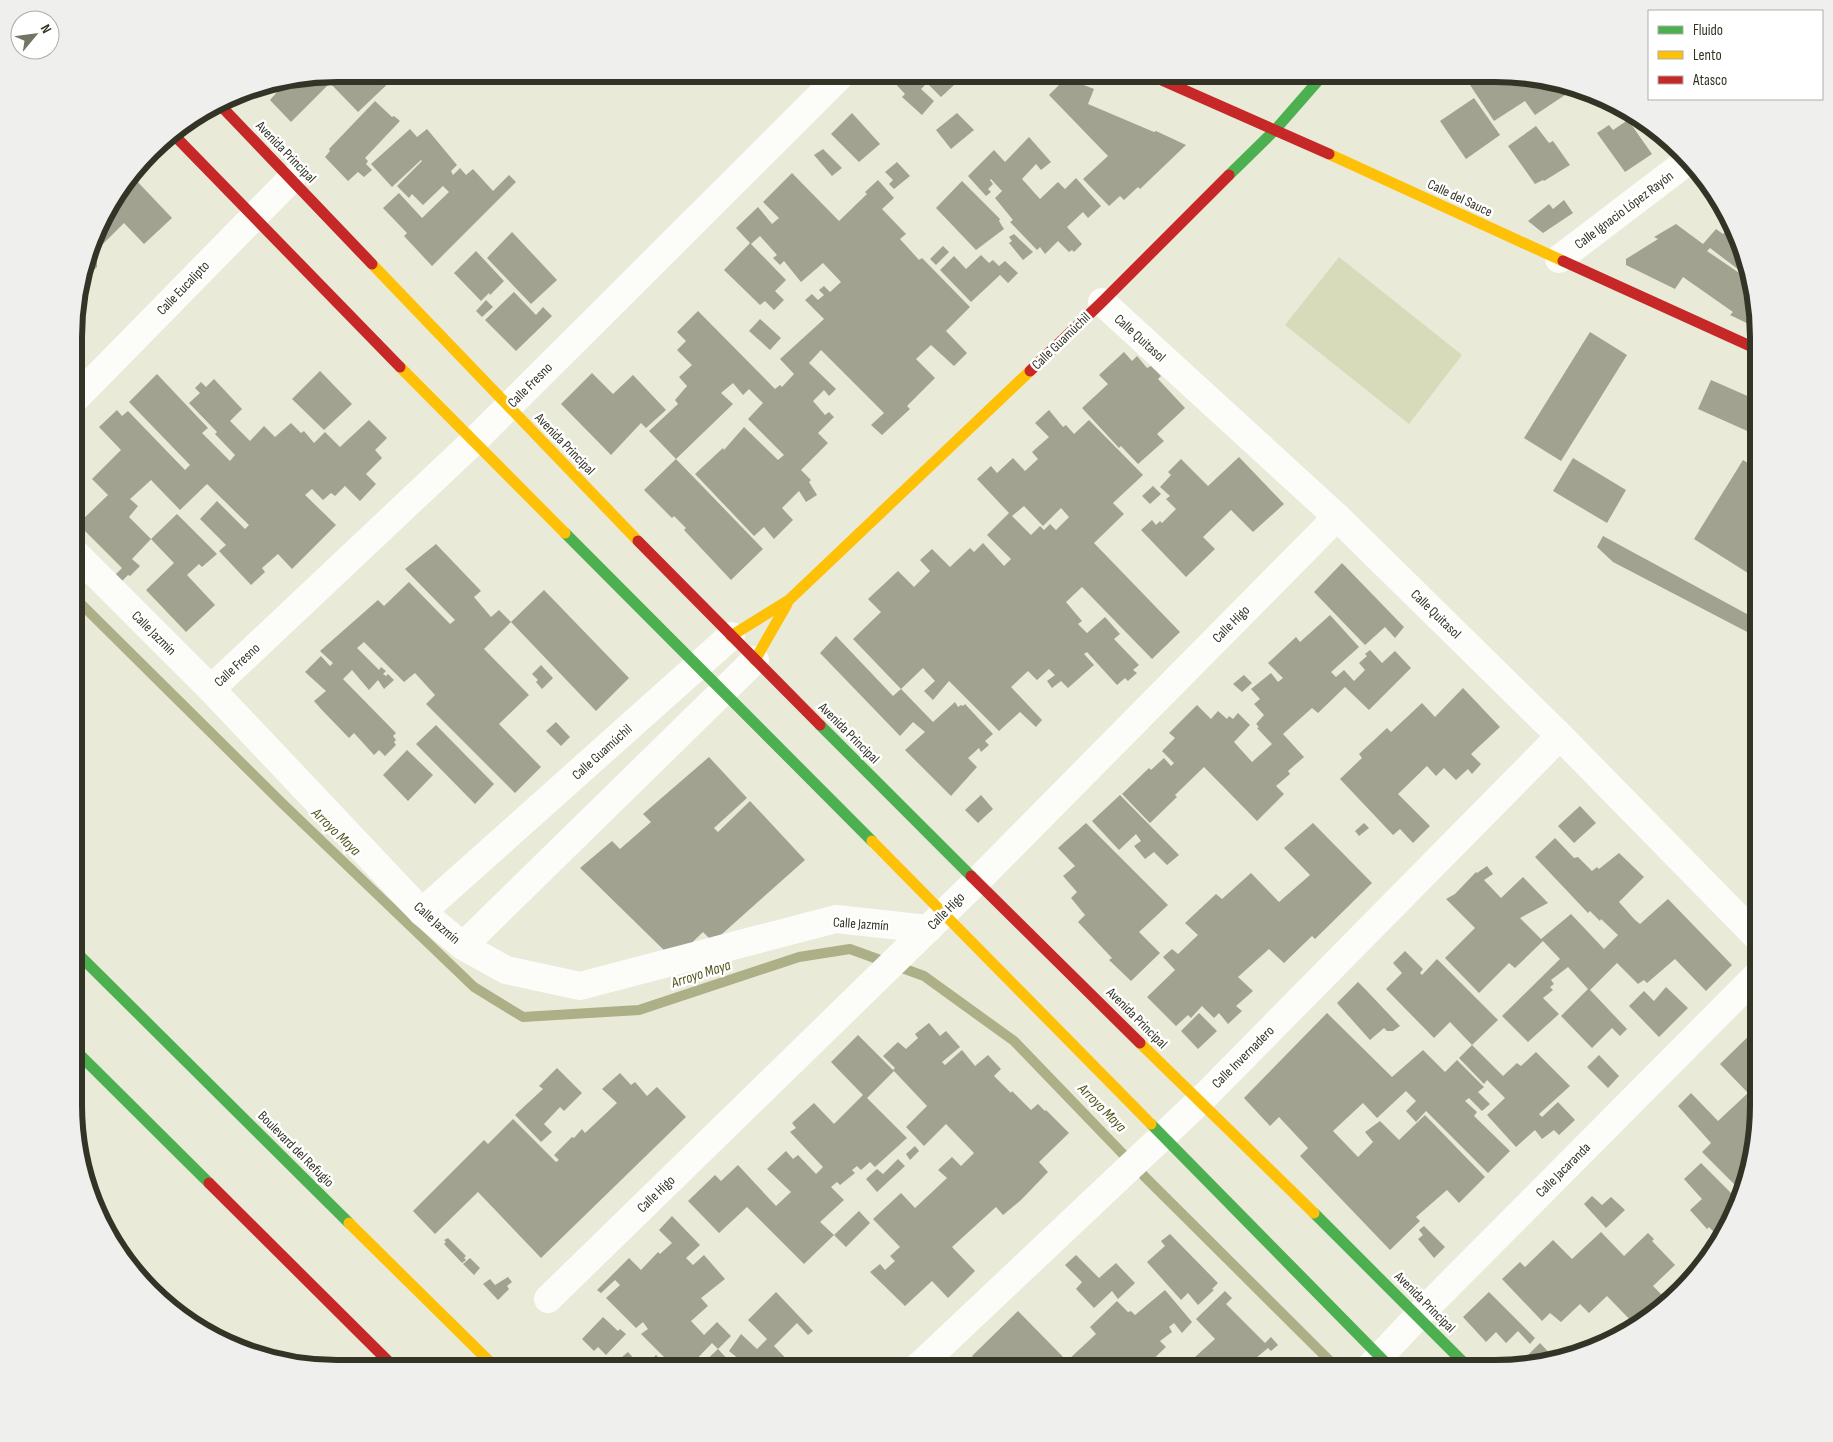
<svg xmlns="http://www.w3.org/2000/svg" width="1833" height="1442" font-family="'Sofia Sans Condensed',sans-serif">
<rect width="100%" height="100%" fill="#e9ead7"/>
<path fill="#d8dbba" d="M1339,257l123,98 -53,69 -124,-99z"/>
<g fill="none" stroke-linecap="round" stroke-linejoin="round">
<path stroke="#adaf87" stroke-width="10" d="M75,598l208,206 191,183 49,30 116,-7 160,-53 51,-8 74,27 90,65 133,138 190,189"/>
</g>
<g fill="#a2a291" fill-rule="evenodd">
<path d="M338,74h54l3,3 -37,35 -28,-29 -39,39 -21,-22 16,-18z"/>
<path d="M896,74h70l-25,23 -14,-14 -6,6 13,12 -12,14 -20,-18 3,-3 -14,-15z"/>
<path d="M1473,74h39l51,12 5,7 -33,22 -10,-14 -31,20 -28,-42z"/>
<path d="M1066,78l28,11 -6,15 66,28 2,-1 30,14 -46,44 -2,-2 -14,13 -4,-4 -11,10 -26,-27 25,-23 -59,-61z"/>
<path d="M1474,98l26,37 -34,24 -26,-38z"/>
<path d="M375,101l17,16 2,-1 6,5 -35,37 3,3 -2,3 6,6 -8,7 -6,-5 -10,9 -23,-24 5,-6 -1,-2z"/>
<path d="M852,113l28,31 -21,18 -28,-28z"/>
<path d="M957,113l17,17 -23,19 -15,-19z"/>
<path d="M1628,120l24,34 -27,18 -28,-39 12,-8 4,5z"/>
<path d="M1643,123l17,11 9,5 -9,7z"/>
<path d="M1536,126l13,17 4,-2 17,24 -26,16 -1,-1 -8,4 -27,-38z"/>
<path d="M410,129l7,8 10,-8 30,36 -6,6 2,4 7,-7 6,7 7,-6 20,22 16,-16 7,7 -84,84 -28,-30 3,-3 -24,-25 16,-15 23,25 27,-26 -6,-6 -20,19 -11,-11 -3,4 -12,-12 25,-25 -1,-1 -29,27 -21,-23z"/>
<path d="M1029,137l22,25 -10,8 -5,-6 -14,15 18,20 18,-17 7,7 11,-11 25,28 -13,12 -5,-6 -16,15 15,17 -8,8 -2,-2 -3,2 -11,-11 -13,13 -5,-7 -3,3 -27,-28 3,-2 -18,-22 7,-7 -11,-12 -1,1 3,4 -5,5 3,3 -5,4 -18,-20 26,-26 11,12z"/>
<path d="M823,149l19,19 -10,8 -18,-21z"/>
<path d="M897,162l13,14 -16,13 -5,-5 4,-4 -8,-8z"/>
<path d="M792,173l47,48 28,-27 -2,-2 13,-12 16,18 -12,11 24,25 -6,5 19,21 3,-2 48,49 -24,24 21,22 -13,13 -23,-21 -15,14 19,19 -28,28 3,3 -28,26 -11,-10 13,-12 -63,-63 -12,13 27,26 -7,7 -5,-6 -11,11 12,14 4,-3 5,5 -16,16 10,10 -27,27 10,10 -2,2 8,13 -11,7 -7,-11 -17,17 11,12 -19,19 -10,-12 -10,9 -59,-62 28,-26 1,2 20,-23 34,33 6,-5 -36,-36 15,-16 -14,-14 -6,6 -10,-12 -12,10 12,11 -57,55 87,90 -32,31 -47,-50 2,-2 -12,-12 -2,2 -28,-28 32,-31 -27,-28 29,-27 -3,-4 12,-14 -8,-9 13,-12 -15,-15 9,-9 -9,-9 21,-21 77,78 5,-4 2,2 12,-13 -14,-15 44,-40 -19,-19 7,-6 6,6 6,-5 -5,-5 5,-4 6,6 11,-10 -18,-19 -22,19 -17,-21 -4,4 -7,-7 4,-3 -17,-19 -9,8 35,36 -11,11 9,9 -10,10 -9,-9 -5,4 -36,-35 26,-27 -14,-15 22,-21 14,17 7,-6 -16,-16z"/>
<path d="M133,177l39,41 -28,26 -20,-21 -31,31 4,4v9l-13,12 25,-73z"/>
<path d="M962,181l38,38 -1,2 5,8 -28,21 -40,-42z"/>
<path d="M1564,200l9,13 -30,20 -15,-12 21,-17 4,5z"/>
<path d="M1676,224l27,20 13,-15 7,5 9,-9 7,12 8,39 -37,-28 -3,3 41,28 9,49 -27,-13 3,-3 -50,-35 -8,12 -49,-24v-6l32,-20 -4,-2z"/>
<path d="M512,232l45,48 -26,24 -44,-46z"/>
<path d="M1014,234l19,18 -10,8 -14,-17 3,-2 -3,-4z"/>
<path d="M943,246l6,6 -13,13 -6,-6z"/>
<path d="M476,251l28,30 -14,14 -1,-2 -8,8 -27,-28z"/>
<path d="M981,255l8,8 4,-3 6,6 6,-5 13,12 -10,10 -8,-8 -29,27 -31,-32 14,-14 12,13z"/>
<path d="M514,292l22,23 7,-8 9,9 -36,35 -31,-31z"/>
<path d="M486,300l7,7 -11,10 -6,-6z"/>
<path d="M760,319l21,19 -11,12 -21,-19z"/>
<path d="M1590,332l37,23 -66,106 -37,-23z"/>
<path d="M1124,352l8,9 5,-5 10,12 4,-2 10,10 -3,3 27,29 -28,26 7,7 -26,23 -17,-18 -2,2 -37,-40 26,-24 -9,-9z"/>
<path d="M320,371l32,33 -28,26 -32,-31z"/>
<path d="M592,373l21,21 20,-19 33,35 -20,18 -5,-5 -30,32 -50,-51z"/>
<path d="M157,374l51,54 -6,5 28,28 5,-6 -20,-21 2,-2 -28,-29 11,-10 -5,-5 6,-6 5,5 8,-8 28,30 -12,12 20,20 14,-15 11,11 16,-14 10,10 3,-2 10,12 11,-11 15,15 29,-27 18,18 -12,12 7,8 -16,16 10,10 -16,17 -15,-15 -10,10 -4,-3 -8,7 -11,-11 -7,6 31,30 -44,44 -14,-15 -16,14 3,4 -14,13 -32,-34 7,-6 -26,-26 17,-18 28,28 4,-4 -42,-41 -27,26 -29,-30 -21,19 8,7 -9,11 22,22 -19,20 8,7 -10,10 -2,-1 -6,6 -7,-6 7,-7 -44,-44 30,-29 -16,-16 29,-29 -22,-23 18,-17 5,6 6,-5 57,59 5,-5 -61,-63z"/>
<path d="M1711,380l48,21v20l-5,13 -56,-25z"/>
<path d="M1049,410l14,17 3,-2 8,9 15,-14 54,55 -30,28 11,11 -30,29 86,89 -28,27 -70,-72 -16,15 16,19 -4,3 9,9 18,-16 15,17 -6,5 25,26 -6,5 4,3 -9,8 -3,-3 -8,7 -30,-33 -3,2 10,11 -26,23 -7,-7 -9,7 -5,-7 8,-6 -6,-6 -12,11 -9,-9 -17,16 31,33 -6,7 -16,-15 -21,19 -50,-50 -16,19 -9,-9 11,-10 -12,-13 -22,21 -48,-50 28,-27 -13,-13 30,-28 16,16 16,-16 -10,-11 12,-11 18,18 20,-19 4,4 9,-9 21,23 7,-7 -24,-24 22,-22 -32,-34 14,-13 6,7 16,-15 12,13 13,-12 -6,-7 17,-15 -14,-14zM1024,506l19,20 18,-18 8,9 -13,13 -6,-6 -6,6 -4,-4 -9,9 -19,-19z"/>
<path d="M1239,457l45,47 -31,28 -22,-22 -28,27 12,12 -29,28 -45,-47 11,-10 4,5 4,-4 2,2 14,-14 -10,-10 4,-3 -10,-9 11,-12 -3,-3 13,-13 27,27z"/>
<path d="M1573,458l53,32 -19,33 -54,-32z"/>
<path d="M1743,460l16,10v110l-65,-41z"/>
<path d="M1153,486l8,8 -11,10 -8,-8z"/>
<path d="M177,514l40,40 -15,13 -3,-3 -12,11 28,30 -29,27 -40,-42 28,-27 -23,-24z"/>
<path d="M1603,536l155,84 -5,15 -140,-73 -16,-15z"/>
<path d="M436,544l45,47 -7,6 17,20 8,-7 12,12 -27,27 45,46 -30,29 42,43 -26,26 -89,-89 9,-9 -20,-22 -11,9 -40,-40 -7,6 22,22 2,-3 5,4 -3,3 3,2 2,-2 6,6 -10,9 -6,-9 -9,10 -17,-20 -9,9 53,54 -3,3 3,4 -2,2 2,3 -11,11 -6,-6 -5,5 -20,-22 -5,5 -28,-29 -7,-8 12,-10 -21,-19 16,-16 9,10 3,-3 -13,-12 58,-51 6,6 25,-24 41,42 5,-4 -50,-51z"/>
<path d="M1342,563l62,64 -9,11 -10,-11 -20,18 -51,-53z"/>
<path d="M544,590l85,88 -33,33 -85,-89z"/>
<path d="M1330,615l29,32 -28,25 5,5 8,-7 10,11 11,-11 -6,-7 8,-7 -2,-2 5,-4 12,13 13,-12 16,17 -42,42 -24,-23 -27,26 -6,-5 -29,26 21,23 -16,14 2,3 -14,12 8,8 -27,27 -53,-54 -29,28 2,2 -27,26 -28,-29 27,-26 2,2 13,-12 7,8 3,-3 -12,-12 13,-13 -6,-5 28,-28 14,14 7,-8 9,8 2,-3 4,3 5,-6 12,12 -16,17 18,20 20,-18 -15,-16 2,-1 -3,-3 8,-9 -10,-11 6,-5 -9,-10 20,-16 7,9 5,-4 -15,-15 28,-26 4,5z"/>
<path d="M836,636l57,60 8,-7 32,33 22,-20 3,5 3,-2 2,1 2,-2 28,30 -8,7 4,4 -8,7 -2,-4 -11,10 9,9 -26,29 -46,-46 20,-18 -12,-10 -13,14 -80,-83z"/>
<path d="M541,665l12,13 -11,11 -6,-7 2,-2 -6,-6z"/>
<path d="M1244,675l8,8 -10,9 -9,-8z"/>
<path d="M1463,688l37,39 -29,27 10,10 -9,10 -4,-5 -12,11 -12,-12 -8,8 -9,-10 -29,28 32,32 -17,17 -13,-14 -7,6 -53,-56 22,-21 -3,-4 28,-26 4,4 31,-29 13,14z"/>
<path d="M556,722l14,15 -9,9 -15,-15z"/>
<path d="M436,725l58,59 -19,20 -59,-60z"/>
<path d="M407,750l26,25 -25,26 -25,-26z"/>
<path d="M709,757l38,41 -33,30 4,4 32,-31 55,59 -92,82 -10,-10 -29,28 -94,-92 32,-27 8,8 31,-27 -8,-8z"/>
<path d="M981,795l12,14 -15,14 -13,-13z"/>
<path d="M1120,795l59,60 -12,10 -13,-13 -9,7 -11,-13 7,-5 -5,-7 -17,16 -27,-29z"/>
<path d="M1580,806l16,17 -22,20 -16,-17z"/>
<path d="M1086,823l82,82 -29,27 21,21 -29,28 -22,-21 3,-2 -34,-36 7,-7 -14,-17 6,-6 -14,-16 12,-10 -17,-18z"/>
<path d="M1313,823l59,60 -57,56 -3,-3 -28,27 -15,-14 -31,28 15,14 -17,15 6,5 -14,13 -9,-11 -5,5 -12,-12 -11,12 -3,-3 -12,11 -29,-29 28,-27 -12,-13 9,-8 6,5 20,-19 -13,-12 31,-29 6,5 29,-26 28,29 31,-27 -26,-27z"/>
<path d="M1364,823l5,5 -10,8 -4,-5z"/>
<path d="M1555,838l19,20 4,-1 14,14 5,-4 2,2 20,-16 25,24 -25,25 16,18 5,4 28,-25 64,66 -26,26 -31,-32 -28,24 -3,-3 -6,4 -21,-21 -27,27 37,39 -7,7 -8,-8 -20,20 -31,-32 27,-27 -20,-22 -17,13 3,4 -4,3 3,3 -10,8 16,16 -31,28 -26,-26 58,-57 -17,-18 -28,27 -6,-5 -30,30 -34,-35 30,-30 -29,-29 9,-5 21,-22 1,1 10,-7 6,8 -9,6 17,18 22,-21 25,26 -28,15 21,21 30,-25 33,35 14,-14 -17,-16 -1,2 -10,-10 -2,2 -53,-56z"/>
<path d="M1405,951l18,18 -3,4 2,2 15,-16 61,61 -26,25 -22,-23 -16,16 -48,-49 16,-16 -9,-10z"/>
<path d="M1358,982l8,8 34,36 -7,5h-6l-3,-3 -14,12 -33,-37z"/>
<path d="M1666,987l22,21 -29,29 -30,-31 15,-15 10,10z"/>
<path d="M1199,1013l18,18 -19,18 -17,-18z"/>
<path d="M1327,1013l65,64 31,-27 22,22 12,-12 27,27 -6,5 12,12 -8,7 -13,-13 -4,3 12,11 -3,4 36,35 -22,22 -62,-62 -10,11 -10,-11 10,-10 -10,-10 -29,27 -14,-15 -30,28 25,26 15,-15 -8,-10 15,-11 19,19 26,-25 60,62 -26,26 -12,-13 -31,27 4,4 -30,29 -90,-94 8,-8 -29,-31 -9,9 -26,-28z"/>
<path d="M929,1023l11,13 6,-5 14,16 -18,15 3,3 17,-15 13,16 13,-11 13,14 -7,7 17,17 1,-2 19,19 7,-6 7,7 1,-1 23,23 -30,29 9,10 -27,28 -18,15 -7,-8 -44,40 23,24 -27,27 -16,-17 -27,25 -35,-34 10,-8 5,6 10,-9 -5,-5 10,-9 -27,-28 28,-26 14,15 32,-30 -9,-8 14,-13 9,9 13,-13 -28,-29 -22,22 -18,-19 21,-21 -34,-36 2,-2 -12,-12 15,-14 8,7 12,-11 -3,-4z"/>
<path d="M1759,1026v96l-13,54 -10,10 -34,-34 9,-9 -33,-37 13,-13 27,28 30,-28 -28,-29z"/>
<path d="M858,1035l36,36 -27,27 40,40 -32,29 -5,-5 -9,8 -4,-4 -5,4 3,3 -15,12 -3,-3 -6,5 13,13 -24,22 14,13 25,-24 11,12 -24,24 -12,-12 -30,29 -57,-57 -28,26 -31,-32 27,-26 6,6 17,-16 38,41 15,-14 -24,-23 19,-18 7,8 5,-4 18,19 7,-7 -33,-35 6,-4 -4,-5 22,-20 20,21 29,-29 -32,-33z"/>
<path d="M1472,1045l31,31 14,-13 4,3 15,-14 34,34 -31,28 3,3 16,-15 17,18 -16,15 -5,-5 -12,9 -7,-9 -19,17 -29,-32 18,-17 -18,-18 -3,4 -25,-26z"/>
<path d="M1599,1055l20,21 -11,12 -21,-21z"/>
<path d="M557,1068l25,25 -18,18 -4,-4 -16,17 8,8 -11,10 -26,-27 28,-26 -4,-3z"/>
<path d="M620,1073l11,12 4,-3 12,14 10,-9 29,30 -145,141 -63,-66 -43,42 -22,-23 71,-71 4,4 25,-25 43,43 3,-2 -5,-5 18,-18 2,1 8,-9 3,4 32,-30 -15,-14z"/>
<path d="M915,1146l4,5 -9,9 -4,-6z"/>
<path d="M898,1159l7,7 -28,26 -11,-13 11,-10 6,5z"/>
<path d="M1701,1163l39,39 -13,23 -1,-1 -11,9 -6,-6 -2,2 -17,-19 12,-11 -18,-20z"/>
<path d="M1592,1196l10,9 9,-8 14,13 -19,18 -22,-24z"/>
<path d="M672,1216l28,29 -14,13 7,7 11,-10 21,24 -24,19 7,8 -17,15 13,14 13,-13 14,14 -13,13 14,15 -2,4h-32l20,-19 -6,-6 -24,25h-13l-34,-34 7,-5 -5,-7 -7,6 -30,-30 14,-13 -5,-5 -14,13 -4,-3 32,-32 12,12 17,-18 2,2 12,-11 -13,-13z"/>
<path d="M1424,1226l21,21 -11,11 -16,-19 5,-4 -4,-5z"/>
<path d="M1601,1232l23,24 24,-23 6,6 -2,2 23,24 -22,21 9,9 52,-50 -20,33 -52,46 -5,3 -30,-31 -18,17 -9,-9 -19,18 -11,-9 -8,8 -40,-42 18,-17 5,5 28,-27 19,19z"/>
<path d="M1170,1234l48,49 -6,6 2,1 -16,15 -10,-12 -7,7 -34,-38 18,-16 -4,-5z"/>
<path d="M448,1238l18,18 -2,2 2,2 -4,3 -18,-19 2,-2 -2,-2z"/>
<path d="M1076,1255l23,23 17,-15 19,20 -17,16 -6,-8 -18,17 -18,-19 6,-7 -17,-17z"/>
<path d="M470,1258l10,10 -6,7 -11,-11z"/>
<path d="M508,1277l4,5 -5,4 2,3 -11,11 -15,-16 7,-5 5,6z"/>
<path d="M1165,1290l27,32 -10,11 -8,-10 -5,4 3,5 -12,9 6,6 -22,21h-168l5,-4 -9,-8 46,-45 49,50 29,-27 -6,-7 27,-26 11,11 3,-1 4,4z"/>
<path d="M1225,1291l7,7 -6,6 39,39 6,-6 7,8 -7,6 -3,-3 -24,20h-57l-2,-2 30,-27 -19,-20z"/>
<path d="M776,1292l37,39 -5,4 -11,-12 -23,23 21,22h-33l-9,-10 -7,7 -17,-14 12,-17 16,15 10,-10 -19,-19z"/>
<path d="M1489,1292l46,46 -5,6 -12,-13 -12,12 -10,-11 -10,10 -23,-25z"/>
<path d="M603,1317l15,14 2,-2 6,5 -20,21 -8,-8 -4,4 -12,-12z"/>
<path d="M1540,1343l13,14 -34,7z"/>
<path d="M628,1352l8,9 -9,7h-6l-5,-6z"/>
<path d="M656,1355l12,13h-25z"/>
<path d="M1290,1357l11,11h-23z"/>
</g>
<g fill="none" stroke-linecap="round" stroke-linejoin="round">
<g stroke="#fcfcf9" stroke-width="28">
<path d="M1559,259l130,-99"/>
<path d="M1102,302l235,215 223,219 199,203"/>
<path d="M76,398l215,-219"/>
<path d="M76,554l135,135 211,223 41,34 43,24 74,16 256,-67 92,10"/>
<path d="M211,689l262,-247 369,-368"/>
<path d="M422,912l309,-276"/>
<path d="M463,946l292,-286"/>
<path d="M548,1299l429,-418 360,-364"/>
<path d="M917,1368l283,-267 360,-365"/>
<path d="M1369,1368l49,-52 341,-343"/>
</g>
<g stroke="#4caf50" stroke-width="11">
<path d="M1229,175l46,-45 49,-56"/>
<path d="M565,533l307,308"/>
<path d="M820,725l151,151"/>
<path d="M75,951l274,272"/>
<path d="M74,1049l135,134"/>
<path d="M1151,1124l240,244"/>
<path d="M1314,1213l155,155"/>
</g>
<g stroke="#ffc107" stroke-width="11">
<path d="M1329,154l234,107"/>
<path d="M372,264l266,277"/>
<path d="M400,367l165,166"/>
<path d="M731,636l58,-36 241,-229"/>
<path d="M755,660l32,-56"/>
<path d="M872,841l279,283"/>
<path d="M1140,1043l174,170"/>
<path d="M349,1223l147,145"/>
</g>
<g stroke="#c62828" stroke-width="11">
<path d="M1148,74l181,80"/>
<path d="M221,106l151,158"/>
<path d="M173,134l227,233"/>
<path d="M1563,261l196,89"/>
<path d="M1030,371l72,-69 127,-127"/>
<path d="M638,541l182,184"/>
<path d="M971,876l169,167"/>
<path d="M209,1183l186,185"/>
</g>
</g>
<g text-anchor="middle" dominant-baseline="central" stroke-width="5" stroke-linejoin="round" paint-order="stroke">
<g font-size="14" fill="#333426" stroke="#fff">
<text transform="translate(286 152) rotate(46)">Avenida Principal</text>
<text transform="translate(1460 198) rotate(25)">Calle del Sauce</text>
<text transform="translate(1624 210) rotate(-37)">Calle Ignacio López Rayón</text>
<text transform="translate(183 288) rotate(-46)">Calle Eucalipto</text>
<text transform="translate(1140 338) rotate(42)">Calle Quitasol</text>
<text transform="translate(1061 341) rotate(-44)">Calle Guamúchil</text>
<text transform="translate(530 385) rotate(-45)">Calle Fresno</text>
<text transform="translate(565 444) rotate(46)">Avenida Principal</text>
<text transform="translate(1436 614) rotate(44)">Calle Quitasol</text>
<text transform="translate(1231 624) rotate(-45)">Calle Higo</text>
<text transform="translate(154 633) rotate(45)">Calle Jazmín</text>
<text transform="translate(237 665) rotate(-43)">Calle Fresno</text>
<text transform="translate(849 733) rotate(45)">Avenida Principal</text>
<text transform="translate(602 752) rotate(-42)">Calle Guamúchil</text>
<text transform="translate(946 911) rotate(-45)">Calle Higo</text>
<text transform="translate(437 923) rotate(41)">Calle Jazmín</text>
<text transform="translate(861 924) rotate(4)">Calle Jazmín</text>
<text transform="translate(1137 1018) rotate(45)">Avenida Principal</text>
<text transform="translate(1243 1057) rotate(-45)">Calle Invernadero</text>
<text transform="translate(296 1149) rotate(45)">Boulevard del Refugio</text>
<text transform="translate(1563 1170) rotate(-45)">Calle Jacaranda</text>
<text transform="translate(656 1194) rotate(-44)">Calle Higo</text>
<text transform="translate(1425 1302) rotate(45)">Avenida Principal</text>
</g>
<g font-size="15" font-style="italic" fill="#53551b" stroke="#fff">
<text transform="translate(336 832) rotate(44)">Arroyo Maya</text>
<text transform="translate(701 974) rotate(-18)">Arroyo Maya</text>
<text transform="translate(1102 1108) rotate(45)">Arroyo Maya</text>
</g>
</g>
<path d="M0 0H1833V1442H0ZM337 82H1495A255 255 0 0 1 1750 337V1105A255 255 0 0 1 1495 1360H337A255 255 0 0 1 82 1105V337A255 255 0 0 1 337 82Z" fill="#efefee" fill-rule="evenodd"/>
<path fill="none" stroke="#333426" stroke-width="6" d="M337 82H1495A255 255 0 0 1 1750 337V1105A255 255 0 0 1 1495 1360H337A255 255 0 0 1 82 1105V337A255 255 0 0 1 337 82Z"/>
<rect x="1648" y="10" width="175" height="90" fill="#ffffff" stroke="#adaea8"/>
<rect x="1658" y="26" width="25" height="8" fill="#4caf50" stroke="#adaea8"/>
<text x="1693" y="35" font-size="15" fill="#333426">Fluido</text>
<rect x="1658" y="51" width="25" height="8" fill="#ffc107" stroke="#adaea8"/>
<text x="1693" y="60" font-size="15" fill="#333426">Lento</text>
<rect x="1658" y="76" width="25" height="8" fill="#c62828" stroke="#adaea8"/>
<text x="1693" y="85" font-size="15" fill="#333426">Atasco</text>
<g transform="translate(35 35) rotate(61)"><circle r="24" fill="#ffffff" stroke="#adaea8"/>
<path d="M0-4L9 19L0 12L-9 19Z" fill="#737464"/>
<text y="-8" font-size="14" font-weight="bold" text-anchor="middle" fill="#333426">N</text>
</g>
</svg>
